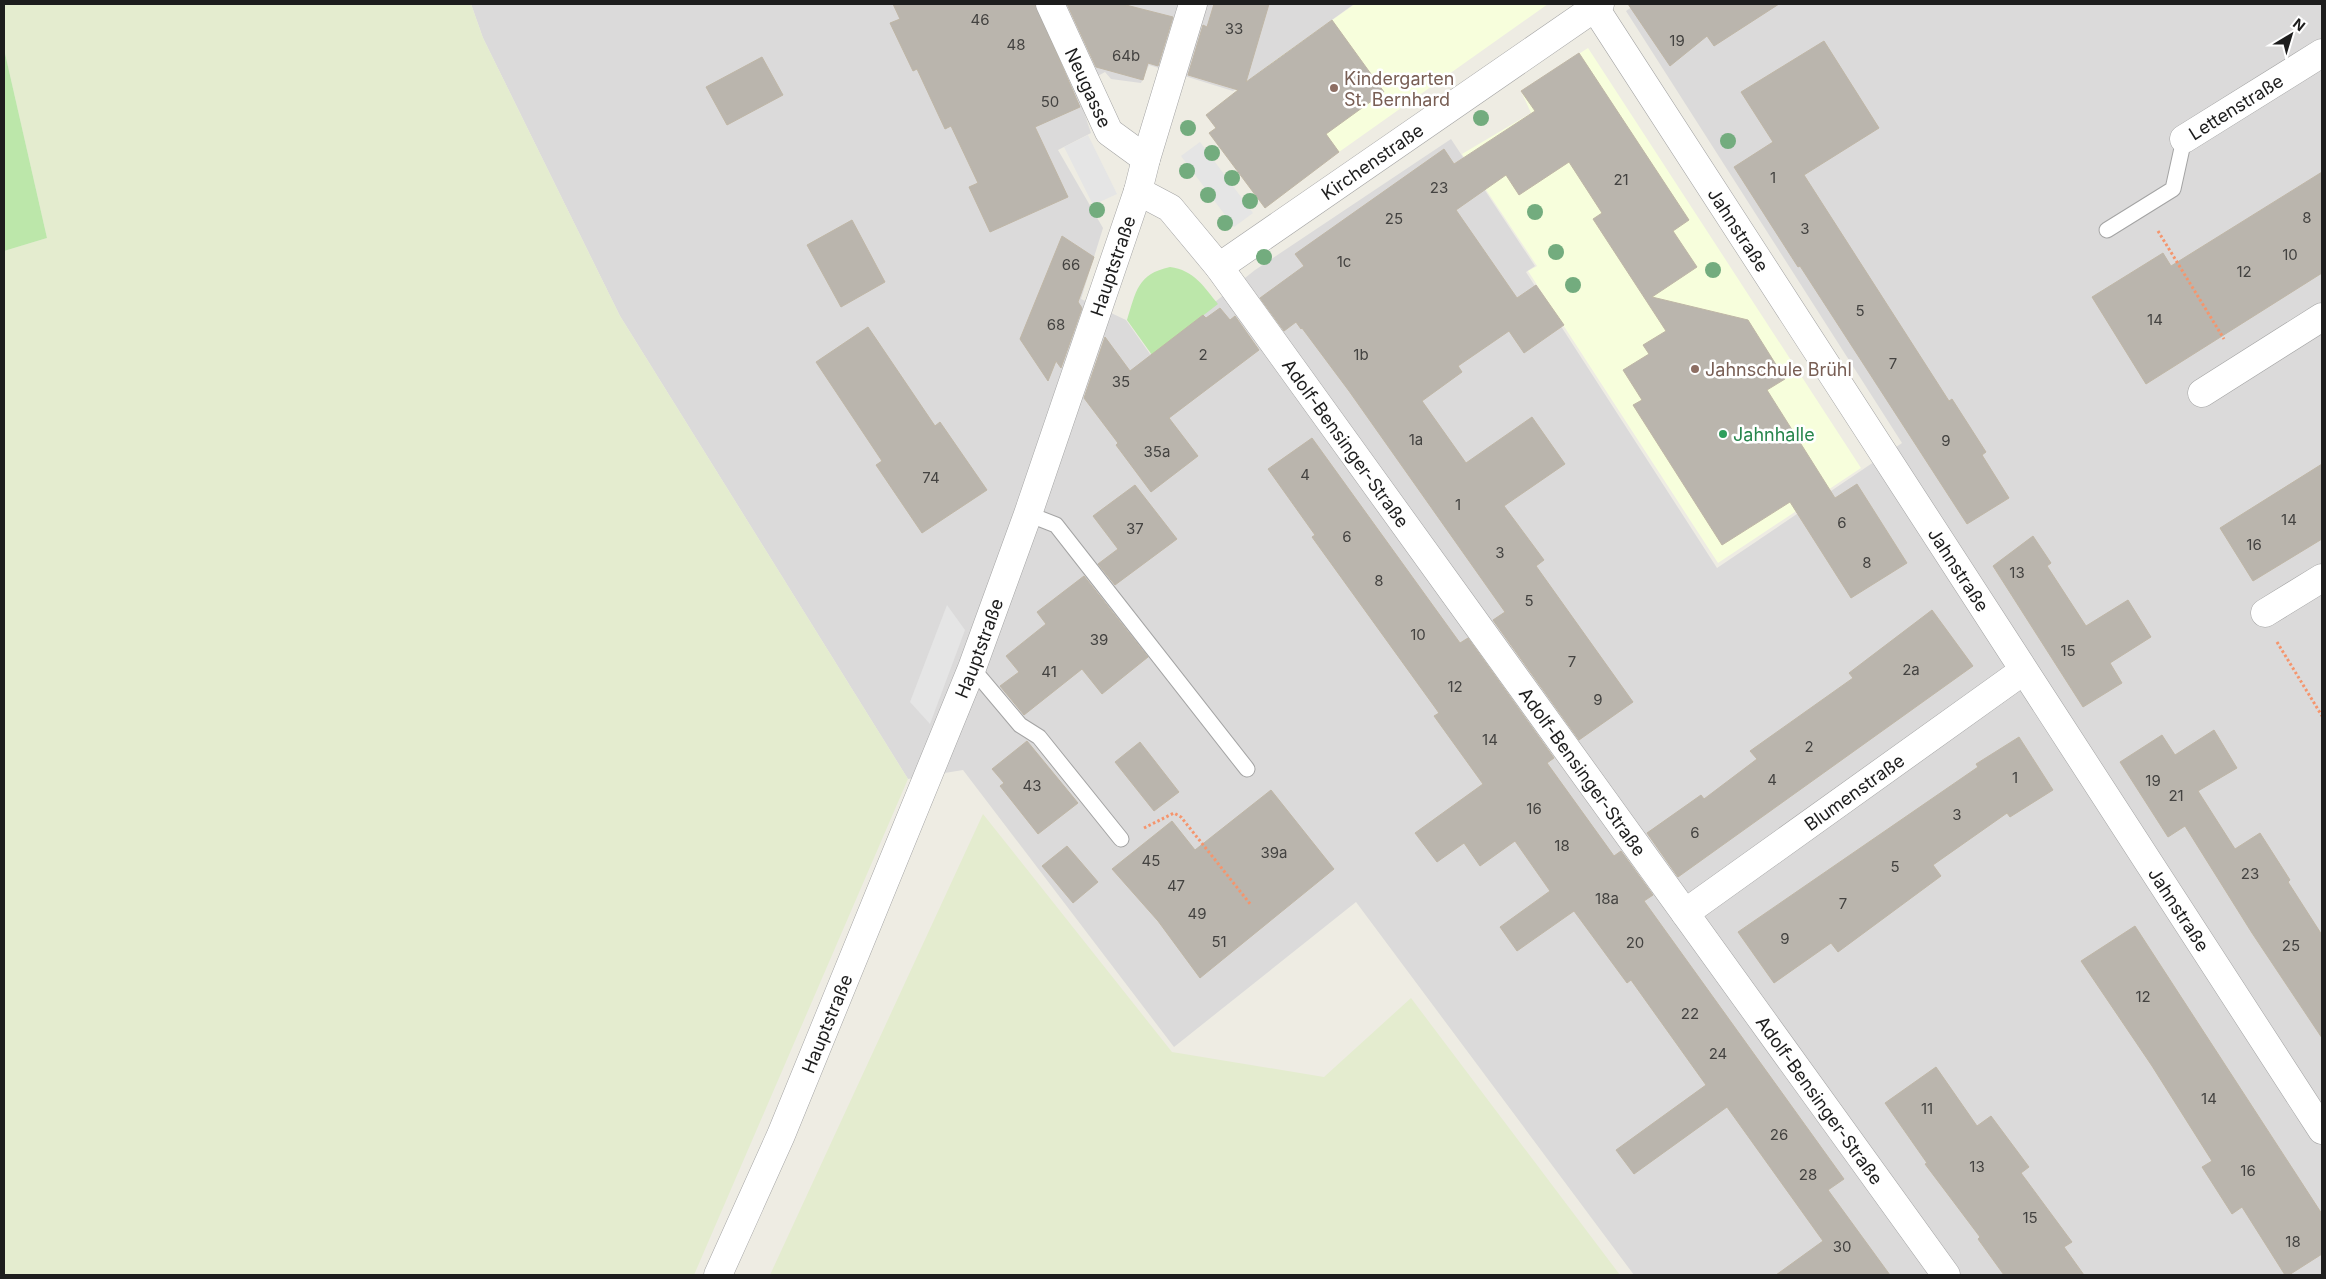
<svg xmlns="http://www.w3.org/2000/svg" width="2326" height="1279" font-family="Inter,sans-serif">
<rect width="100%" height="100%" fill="#eeece3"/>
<path fill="#dbdada" d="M471,4h883l-121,87 -84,-26 -8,18 -30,-4 -6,-7 -29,16 15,45 -33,17 45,78 -22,71 45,21 24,34 105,-84 196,-131 84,127 -9,6 191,296 185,-125 -276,-432 10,-7h686v1271h-688l-278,-373 -182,145 -211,-277 -55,9 -288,-463 -137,-278z"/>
<g fill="#f7fedc">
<path d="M1355,4h193l-209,148 -74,56 -56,-75 7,-5 -10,-13 67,-53z"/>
<path d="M1588,48l273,420 -143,95 -190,-292 9,-5 -75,-112 69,-41 -10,-22z"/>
</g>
<g fill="#e4eccf">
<path d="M4,4h467l12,34 137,278 288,463 -214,496h-690v-1024l43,-13 -43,-189z"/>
<path d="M983,814l189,238 152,25 87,-79 209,277h-850z"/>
</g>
<g fill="#bce7aa">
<path d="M4,49l43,189 -43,13z"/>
<path d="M1170,267c24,3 34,20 48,37l-66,51 -25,-35c9,-28 10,-46 43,-53z"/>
</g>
<g fill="#e5e5e5">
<path d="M1088,135l29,59 -24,11 -29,-58z"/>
<path d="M1200,142l53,71 -19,14 -53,-71z"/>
<path d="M947,605l18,25 -35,94 -20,-22z"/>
</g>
<g fill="#bab5ad" stroke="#bfb6a6">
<path d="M893,4h142l45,103 -45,20 33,70 -78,35 -21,-45 9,-4 -27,-57 -6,3 -28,-60 -4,2 -23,-48 10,-4z"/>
<path d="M1067,4h55l51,13 -15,49 -10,-3 -5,17 -47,-13z"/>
<path d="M1214,4h55l-23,78 86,-62 52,72 -58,42 13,18 -74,56 -56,-75 7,-5 -10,-13 32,-25 -50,-15 15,-50 4,2z"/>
<path d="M1628,4h151l-65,42 -7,-10 -37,30z"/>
<path d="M1824,41l55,87 -75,47 145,226 3,-2 34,53 -4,3 27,43 -42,26 -167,-258 -2,1 -64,-100 39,-25 -32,-50z"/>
<path d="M1579,53l110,167 -16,11 24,36 -45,30 96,23 37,59 -18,11 68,108 22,-14 50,79 -56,35 -61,-96 -68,43 -89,-140 9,-5 -19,-30 26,-16 -6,-9 23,-14 -73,-112 9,-6 -33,-51 -50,33 -13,-20 -50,35 61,88 19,-13 28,40 -40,28 -15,-22 -51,35 4,6 -40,29 44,62 66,-46 33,47 -61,42 40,54 -8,6 97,136 -54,38 -86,-120 12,-8 -156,-221 -47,-63 -1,1 -5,-7 -12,9 -24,-33 44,-32 -9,-12 149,-105 10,15 81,-53 -14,-20z"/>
<path d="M762,57l21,38 -56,30 -21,-38z"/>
<path d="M2322,172v101l-176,111 -54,-87 71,-44 8,13z"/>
<path d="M852,220l33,62 -44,25 -34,-62z"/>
<path d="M1062,236l32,21 -16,45 4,6 -21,60 -5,-7 -8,20 -28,-42z"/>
<path d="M1220,308l10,12 5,-4 24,34 -90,68 29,38 -47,36 -35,-47 2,-2 -34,-45 21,-61 25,34 73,-56 3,3z"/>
<path d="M868,327l67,99 5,-4 47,68 -65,43 -46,-68 6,-4 -66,-99z"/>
<path d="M1312,438l148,205 8,-5 86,120 -7,5 67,93 7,-5 32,44 -9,6 200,278 -16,11 62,85h-114l47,-34 -96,-134 -93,67 -18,-24 90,-65 -75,-105 -4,3 -53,-72 -57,40 -17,-24 50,-36 -35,-50 -35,25 -16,-23 -27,19 -22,-29 68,-49 -49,-68 5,-3 -127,-176 3,-2 -47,-66z"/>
<path d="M2322,464v75l-69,42 -33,-53z"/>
<path d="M1135,485l42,54 -62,46 -17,-21 20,-15 -25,-33z"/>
<path d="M2033,536l18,27 -4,3 39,60 42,-26 23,37 -41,26 12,20 -39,24 -90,-141z"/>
<path d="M1084,576l64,81 -46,37 -20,-25 -58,46 -24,-29 19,-14 -13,-16 40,-32 -9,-12z"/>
<path d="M1932,610l41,56 -295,211 -31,-44 54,-38 3,4 53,-40 -7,-8 103,-73 -4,-5z"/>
<path d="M2214,730l23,38 -39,23 37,58 25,-16 30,47 -2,2 34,53v103l-70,-105 -67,-107 -17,11 -48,-75 42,-27 13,20z"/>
<path d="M2019,737l34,53 -43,27 -3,-4 -74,52 8,11 -103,76 -7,-9 -57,40 -36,-51 240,-165 -2,-3z"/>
<path d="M1027,741l51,62 -40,31 -38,-48 4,-3 -12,-14z"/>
<path d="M1140,742l39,50 -25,19 -39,-49z"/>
<path d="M1271,790l63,79 -134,109 -42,-57 -46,-52 60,-48 23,29z"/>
<path d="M1067,846l31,36 -25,21 -31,-37z"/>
<path d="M2135,926l187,288v40l-33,21h-4l-43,-68 -10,7 -30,-47 10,-6 -60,-95 -71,-105z"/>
<path d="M1936,1067l41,59 14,-10 38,51 -8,6 51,69 -8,5 20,28h-80l-26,-36 2,-2 -55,-73 2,-1 -42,-60z"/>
</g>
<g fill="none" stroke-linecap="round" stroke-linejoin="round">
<g stroke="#a4a4a4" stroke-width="17">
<g id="lane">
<path d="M2107,230l66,-41 11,-50"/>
<path d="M1028,514l28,11 191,244"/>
<path d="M972,668l48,57 19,12 82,102"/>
</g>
</g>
<g stroke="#a4a4a4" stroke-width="29">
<g id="street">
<path id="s1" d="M1050,4l59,128 37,27"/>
<path id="s2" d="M1595,8l727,1122"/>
<path id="s3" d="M2184,139l138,-86"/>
<path id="s4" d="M1138,191l32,17 49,59 727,1008"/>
<path id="s5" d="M1219,267l381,-263"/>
<path d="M2202,393l120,-76"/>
<path d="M2265,613l57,-35"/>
<path id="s6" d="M1685,913l338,-242"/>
<path id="s7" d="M718,1275l63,-140 191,-467 56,-154 110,-323 8,-32 47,-155"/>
</g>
</g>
<g stroke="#f5956d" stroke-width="3" stroke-dasharray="2.5 2.5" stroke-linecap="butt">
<path d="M2158,231l66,108"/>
<path d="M2277,642l45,74"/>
<path d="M1144,828l30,-15 7,4 70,88"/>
</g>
<use href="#lane" stroke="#fff" stroke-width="15"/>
<use href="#street" stroke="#fff" stroke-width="28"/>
</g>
<g fill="#73ac7e">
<circle cx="1481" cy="118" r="8"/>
<circle cx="1188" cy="128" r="8"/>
<circle cx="1728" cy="141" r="8"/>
<circle cx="1212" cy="153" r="8"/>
<circle cx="1187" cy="171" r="8"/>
<circle cx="1232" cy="178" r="8"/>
<circle cx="1208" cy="195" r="8"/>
<circle cx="1250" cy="201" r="8"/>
<circle cx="1097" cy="210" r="8"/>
<circle cx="1535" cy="212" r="8"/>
<circle cx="1225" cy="223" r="8"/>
<circle cx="1556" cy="252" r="8"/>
<circle cx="1264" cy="257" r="8"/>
<circle cx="1713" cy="270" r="8"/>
<circle cx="1573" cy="285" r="8"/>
</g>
<g fill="#8d6e63" stroke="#fff" stroke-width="2">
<circle cx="1334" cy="88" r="5"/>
<circle cx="1695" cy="369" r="5"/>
</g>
<circle fill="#2e9e5b" stroke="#fff" stroke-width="2" cx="1723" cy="434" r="5"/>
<g text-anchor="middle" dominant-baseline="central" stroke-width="5" stroke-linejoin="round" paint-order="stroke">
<g font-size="15" fill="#444341">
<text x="980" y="19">46</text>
<text x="1234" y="28">33</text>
<text x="1677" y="40">19</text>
<text x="1016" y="44">48</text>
<text x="1126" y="55">64b</text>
<text x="1050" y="101">50</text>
<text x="1773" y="177">1</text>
<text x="1621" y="179">21</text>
<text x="1439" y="187">23</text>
<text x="2307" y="217">8</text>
<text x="1394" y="218">25</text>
<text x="1805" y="228">3</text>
<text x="2290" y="254">10</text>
<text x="1344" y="261">1c</text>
<text x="1071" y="264">66</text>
<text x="2244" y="271">12</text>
<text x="1860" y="310">5</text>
<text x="2155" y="319">14</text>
<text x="1056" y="324">68</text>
<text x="1203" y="354">2</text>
<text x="1361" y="354">1b</text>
<text x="1893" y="363">7</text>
<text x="1121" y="381">35</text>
<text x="1416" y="439">1a</text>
<text x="1946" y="440">9</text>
<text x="1157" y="451">35a</text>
<text x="1305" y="474">4</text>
<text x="931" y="477">74</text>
<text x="1458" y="504">1</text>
<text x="2289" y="519">14</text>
<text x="1842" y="522">6</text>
<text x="1135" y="528">37</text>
<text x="1347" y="536">6</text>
<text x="2254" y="544">16</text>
<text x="1500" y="552">3</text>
<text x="1867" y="562">8</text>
<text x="2017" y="572">13</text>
<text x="1379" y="580">8</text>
<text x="1529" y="600">5</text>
<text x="1418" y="634">10</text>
<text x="1099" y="639">39</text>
<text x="2068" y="650">15</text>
<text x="1572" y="661">7</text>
<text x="1911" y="669">2a</text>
<text x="1049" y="671">41</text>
<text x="1455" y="686">12</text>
<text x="1598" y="699">9</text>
<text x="1490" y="739">14</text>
<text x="1809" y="746">2</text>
<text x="2015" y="777">1</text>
<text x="1772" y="779">4</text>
<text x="2153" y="780">19</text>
<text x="1032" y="785">43</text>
<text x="2176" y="795">21</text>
<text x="1534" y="808">16</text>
<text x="1957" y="814">3</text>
<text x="1695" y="832">6</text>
<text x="1562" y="845">18</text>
<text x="1274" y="852">39a</text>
<text x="1151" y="860">45</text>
<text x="1895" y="866">5</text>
<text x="2250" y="873">23</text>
<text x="1176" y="885">47</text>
<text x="1607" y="898">18a</text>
<text x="1843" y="903">7</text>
<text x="1197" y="913">49</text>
<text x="1785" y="938">9</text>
<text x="1219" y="941">51</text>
<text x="1635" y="942">20</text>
<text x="2291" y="945">25</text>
<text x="2143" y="996">12</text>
<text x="1690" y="1013">22</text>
<text x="1718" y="1053">24</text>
<text x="2209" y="1098">14</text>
<text x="1927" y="1108">11</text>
<text x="1779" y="1134">26</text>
<text x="1977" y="1166">13</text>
<text x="2248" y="1170">16</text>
<text x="1808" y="1174">28</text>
<text x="2030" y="1217">15</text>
<text x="2293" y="1241">18</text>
<text x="1842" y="1246">30</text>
</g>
<g font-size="18" fill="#785e54" stroke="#fff" text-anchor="start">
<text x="1344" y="78">Kindergarten<tspan x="1344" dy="21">St. Bernhard</tspan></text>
<text x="1705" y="369">Jahnschule Brühl</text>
</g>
<g font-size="18" fill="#1d1d1d" stroke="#fff">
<text stroke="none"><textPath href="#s1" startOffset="92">Neugasse</textPath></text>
<text stroke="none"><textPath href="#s3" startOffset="61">Lettenstraße</textPath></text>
<text stroke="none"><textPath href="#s5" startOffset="186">Kirchenstraße</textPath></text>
<text stroke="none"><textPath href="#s2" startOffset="264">Jahnstraße</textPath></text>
<text stroke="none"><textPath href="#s7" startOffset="1084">Hauptstraße</textPath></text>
<text stroke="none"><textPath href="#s4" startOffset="330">Adolf-Bensinger-Straße</textPath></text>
<text stroke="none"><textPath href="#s2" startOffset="669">Jahnstraße</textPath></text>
<text stroke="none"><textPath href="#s7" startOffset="679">Hauptstraße</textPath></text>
<text stroke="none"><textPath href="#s4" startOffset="735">Adolf-Bensinger-Straße</textPath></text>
<text stroke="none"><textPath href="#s6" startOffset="208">Blumenstraße</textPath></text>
<text stroke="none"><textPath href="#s2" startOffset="1074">Jahnstraße</textPath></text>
<text stroke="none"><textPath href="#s7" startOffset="274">Hauptstraße</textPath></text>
<text stroke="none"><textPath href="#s4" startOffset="1140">Adolf-Bensinger-Straße</textPath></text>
</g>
<g font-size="18" fill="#27864d" stroke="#fff" text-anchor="start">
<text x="1733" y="434">Jahnhalle</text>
</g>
</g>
<rect width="2326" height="1279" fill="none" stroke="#1d1d1d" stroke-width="10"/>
<g transform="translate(2291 35) rotate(38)" stroke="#ffffff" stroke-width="4" paint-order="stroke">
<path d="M0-4L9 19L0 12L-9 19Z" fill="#1d1d1d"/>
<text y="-8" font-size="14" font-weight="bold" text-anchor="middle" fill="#1d1d1d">N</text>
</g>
</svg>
